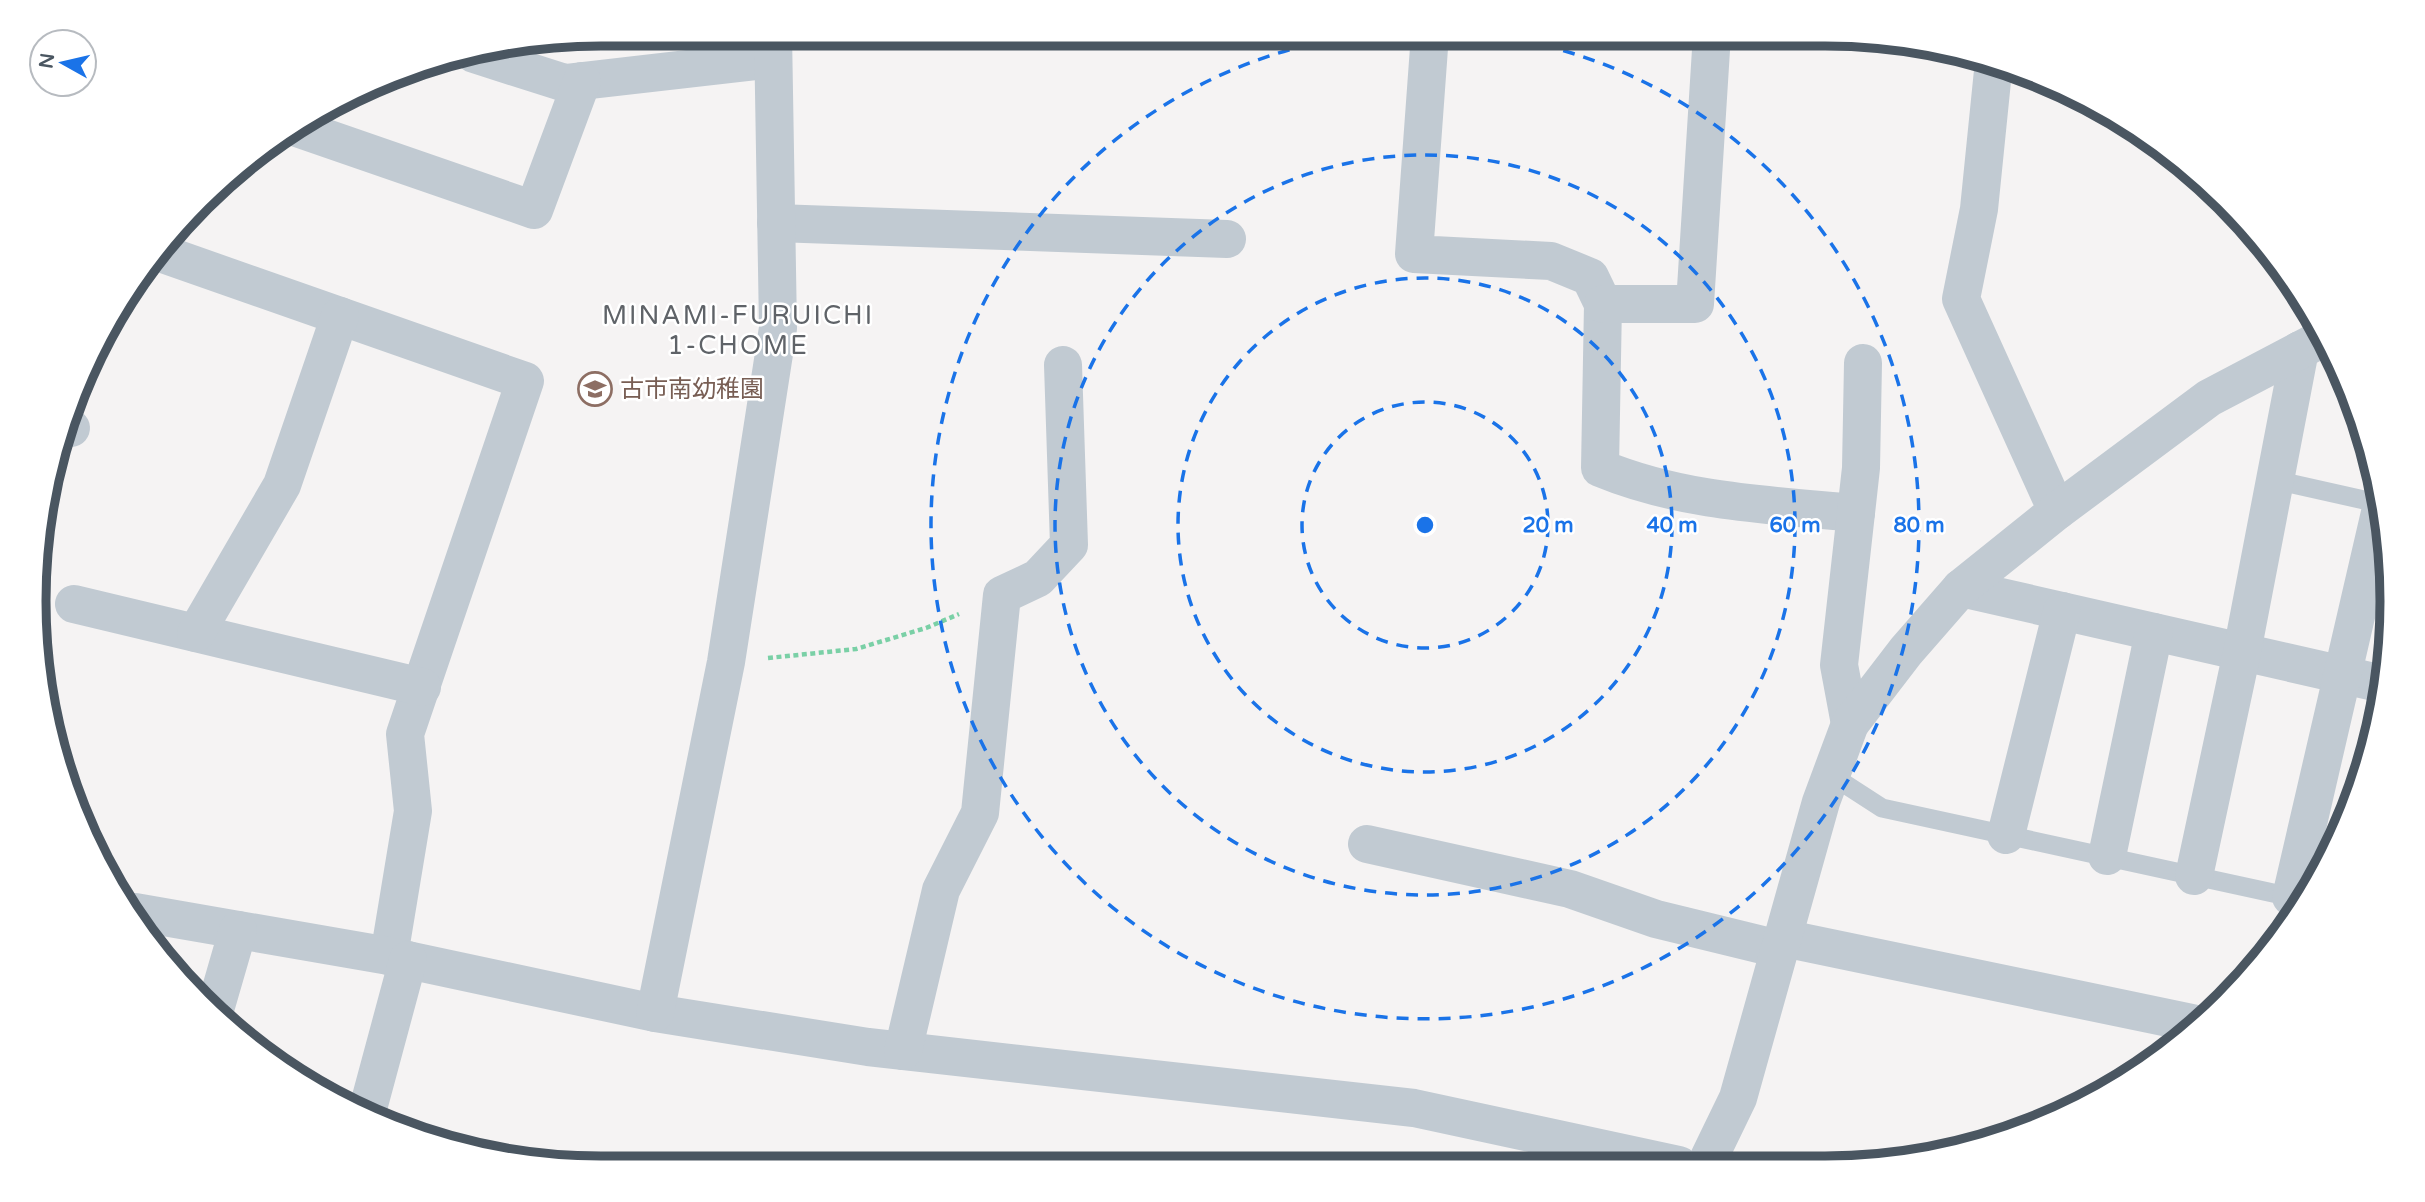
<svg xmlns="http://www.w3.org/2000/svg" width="2425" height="1202" font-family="'Varela Round','Noto Sans JP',sans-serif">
<rect width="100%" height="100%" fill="#f5f3f3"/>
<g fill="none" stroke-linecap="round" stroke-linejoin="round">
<path stroke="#7ad0a6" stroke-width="4.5" stroke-dasharray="5 3.5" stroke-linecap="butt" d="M768,658l88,-9 70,-21 33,-14"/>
<g stroke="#c1cad2" stroke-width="19">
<path d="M2275,480l107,24"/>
<path d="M1831,775l51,33 414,90"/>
</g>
<g stroke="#c1cad2" stroke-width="38">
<path d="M1430,34l-16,220 137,7 39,16 13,27 -3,164c82,34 169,37 256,45"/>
<path d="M474,54l91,29 208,-24"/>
<path d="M1994,61l-15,148 -18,90 96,212"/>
<path d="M297,128l237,82 48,-129"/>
<path d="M776,223l451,16"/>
<path d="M159,248l7,7 359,126 -120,353 8,77 -24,145"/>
<path d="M1603,304h92l17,-270"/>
<path d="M68,427l3,1"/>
<path d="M1961,588l422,96"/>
<path d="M74,604l348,83"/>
<path d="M196,633l86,-148 58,-169"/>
<path d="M1850,724l-11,-59 22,-197 2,-105"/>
<path d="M2006,835l56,-224"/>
<path d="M1367,844l203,45 86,30 123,30"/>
<path d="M2107,856l47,-224"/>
<path d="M2194,876l48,-224 58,-302"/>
<path d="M2291,897l91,-393"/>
<path d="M135,912l254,44 266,57 213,34 546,61 265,57"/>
<path d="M1783,938l414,86"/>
<path d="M214,1013l24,-83"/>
<path d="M655,1013l71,-351 52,-334 -5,-295"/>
<path d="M903,1051l38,-161 39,-77 22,-218 36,-17 31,-33 -6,-180"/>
<path d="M366,1116l42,-156"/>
<path d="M1706,1164l32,-66 83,-296 29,-78 56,-73 55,-63 96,-77 152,-113 116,-61"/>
</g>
</g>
<g fill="none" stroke="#1a73e8" stroke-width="3.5" stroke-dasharray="12 9">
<circle cx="1425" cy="525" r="123"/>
<circle cx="1425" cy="525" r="247"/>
<circle cx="1425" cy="525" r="370"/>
<path d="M1481 34A494 494 0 1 1 1369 34"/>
</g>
<defs>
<g id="school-ring" transform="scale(1.75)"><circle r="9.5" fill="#fff" stroke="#8d6e63" stroke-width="1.5"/><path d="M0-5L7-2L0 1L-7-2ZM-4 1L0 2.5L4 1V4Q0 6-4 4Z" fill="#8d6e63"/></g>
</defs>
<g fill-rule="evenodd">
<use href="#school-ring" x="595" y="389"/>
</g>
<g text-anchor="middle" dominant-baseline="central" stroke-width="5" stroke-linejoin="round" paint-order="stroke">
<g font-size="24" fill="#785e54" stroke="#fff" text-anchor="start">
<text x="620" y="389">古市南幼稚園</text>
</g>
<g font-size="26" letter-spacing="2" fill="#5f6368" stroke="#fff">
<text x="738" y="315">MINAMI-FURUICHI<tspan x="738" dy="30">1-CHOME</tspan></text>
</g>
</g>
<path d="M0 0H2425V1202H0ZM601 46H1825A555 555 0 0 1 2380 601V601A555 555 0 0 1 1825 1156H601A555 555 0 0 1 46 601V601A555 555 0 0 1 601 46Z" fill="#fff" fill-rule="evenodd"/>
<path fill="none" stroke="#4a5661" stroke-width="9" d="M601 46H1825A555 555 0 0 1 2380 601V601A555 555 0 0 1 1825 1156H601A555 555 0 0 1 46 601V601A555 555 0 0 1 601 46Z"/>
<circle cx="1425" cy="525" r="10" fill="#1a73e8" stroke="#fff" stroke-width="3.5"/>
<g font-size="21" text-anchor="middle" font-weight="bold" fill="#1a73e8" stroke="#fff" stroke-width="5" stroke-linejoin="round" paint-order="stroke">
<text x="1548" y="532">20 m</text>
<text x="1672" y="532">40 m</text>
<text x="1795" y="532">60 m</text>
<text x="1919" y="532">80 m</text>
</g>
<g transform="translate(63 63) rotate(278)"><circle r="33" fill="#ffffff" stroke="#b7bbc0" stroke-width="2"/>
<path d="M0-5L12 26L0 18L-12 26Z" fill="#1a73e8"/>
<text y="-10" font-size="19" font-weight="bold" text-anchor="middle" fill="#4a5661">N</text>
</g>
</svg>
